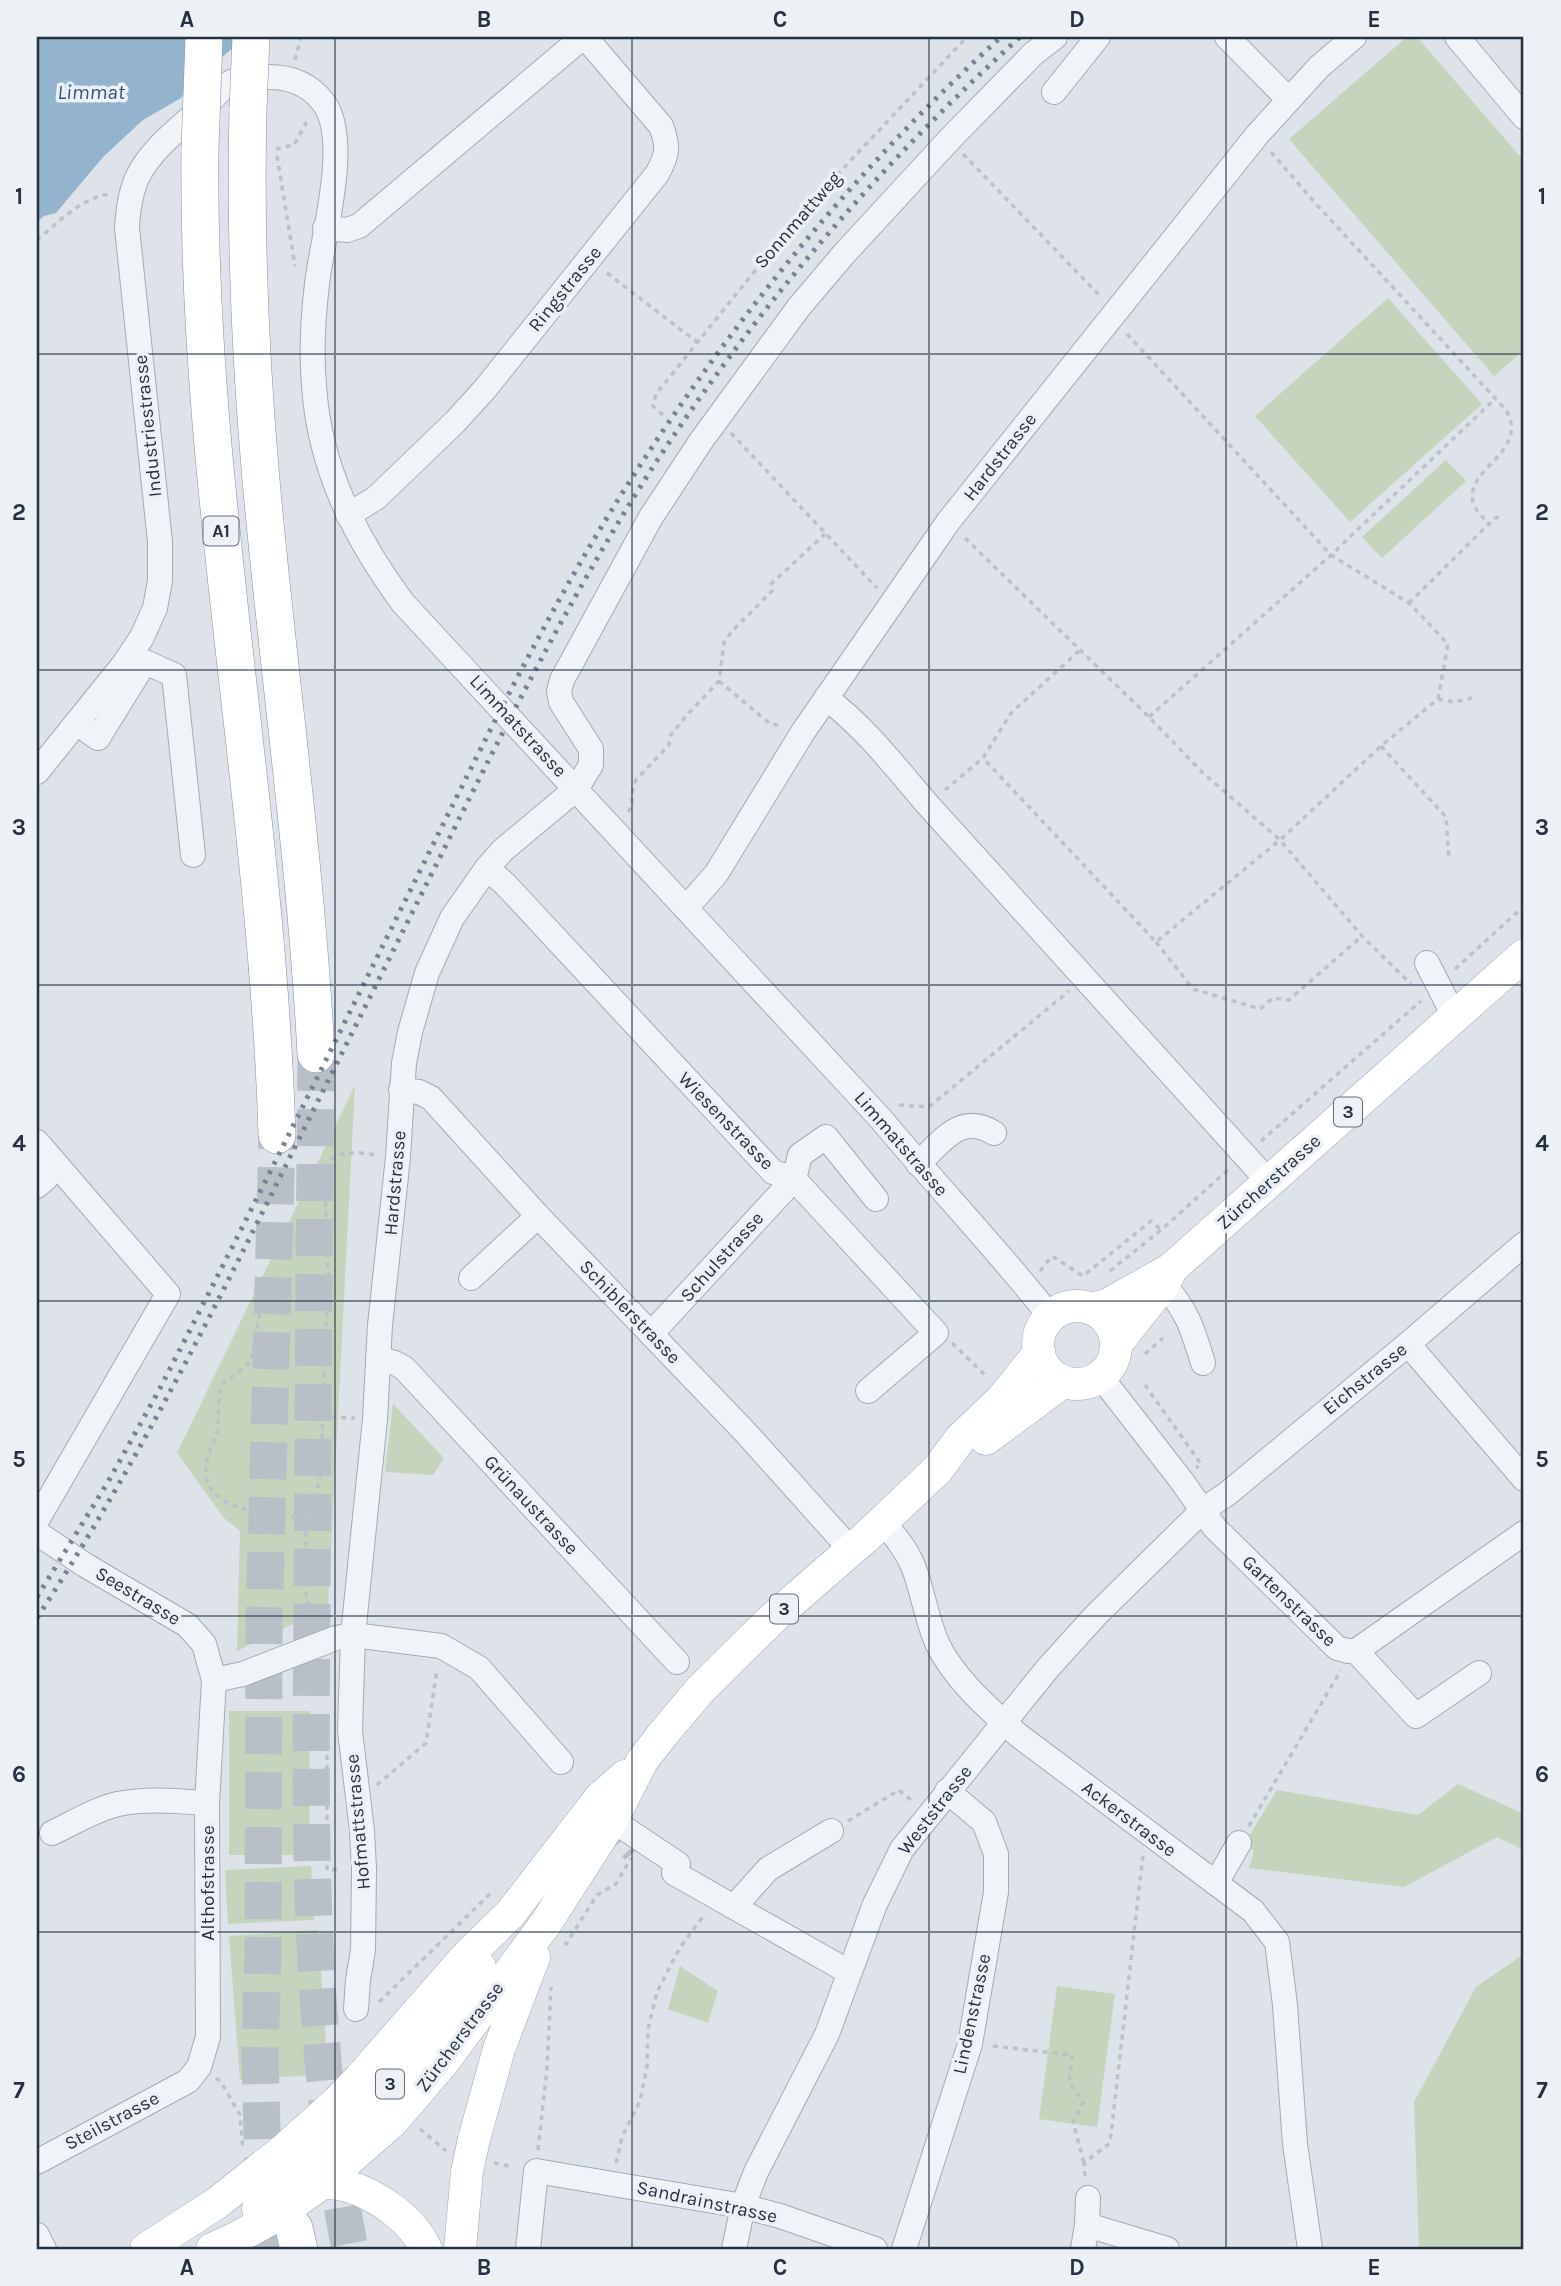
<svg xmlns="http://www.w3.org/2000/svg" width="1561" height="2286" font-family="Karla,sans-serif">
<rect width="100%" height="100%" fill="#dde3e9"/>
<g fill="#c5d4bd">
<path d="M1407,37h10l107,124v189l-30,26 -205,-237z"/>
<path d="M1388,298l94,106 -132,118 -95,-106z"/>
<path d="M1446,460l20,21 -84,77 -20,-21z"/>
<path d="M355,1085l-27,522 -91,44 3,-120 -16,-13 -47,-65z"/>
<path d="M393,1404l51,54 -11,17 -48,-3z"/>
<path d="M229,1711h81l-1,144h-80z"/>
<path d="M1458,1784l66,30v36l-27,-13 -93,50 -155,-19 5,-17 -10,-7 33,-54 141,25z"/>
<path d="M311,1866l3,54 -86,4 -3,-54z"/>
<path d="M318,1930l10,144 -88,6 -11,-144z"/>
<path d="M1524,1954v295h-105l-5,-147 62,-115z"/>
<path d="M680,1966l38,25 -10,32 -40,-14z"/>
<path d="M1057,1986l58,8 -18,133 -58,-8z"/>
</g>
<path fill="#94b4cd" d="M37,37h209l-54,45 -11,16 -38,22 -40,37 -47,56 -12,3 -7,6z"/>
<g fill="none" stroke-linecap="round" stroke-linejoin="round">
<path stroke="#b8bfc7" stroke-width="24" stroke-dasharray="24 12" stroke-linecap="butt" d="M608,1821l26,31"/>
<g stroke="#b8bfc7" stroke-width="37" stroke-dasharray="37 18" stroke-linecap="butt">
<path d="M316,1054c-2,187 -3,373 -4,560 -2,212 -4,426 38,635"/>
<path d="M265,2249l-5,-193 3,-110 1,-320 13,-491"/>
</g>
<g stroke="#a2aab3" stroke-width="26">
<g id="minor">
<path d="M1227,37l61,62"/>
<path d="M1457,37l67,80"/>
<path d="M1054,92l44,-55"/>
<path d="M325,228l22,2 12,-4 224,-189"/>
<path d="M348,515l28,-17 79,-76 30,-33 172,-215c11,-20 12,-27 4,-48l-76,-89"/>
<path d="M826,698c40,30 70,70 102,107l341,377"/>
<path d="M78,721l11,11 9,6 47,-76 29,13 19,180"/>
<path d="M37,772l87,-108 18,-27 13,-29 5,-27v-39l-33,-314c1,-18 3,-36 11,-52 15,-30 49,-54 73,-76 6,-6 13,-14 20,-18 4,-2 11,-2 16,-3 29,-5 57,-2 76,23 29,37 -1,136 -6,182 -4,33 -6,67 -3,101 5,82 41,153 89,218l477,515c56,67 116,130 170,198"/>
<path d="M487,868l18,16 268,288 21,7 142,154 -68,58"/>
<path d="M686,908l30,-34 87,-142 145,-210 309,-387 62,-68 35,-30"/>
<path d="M1427,963l28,55"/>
<path d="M401,1090l18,2 12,6 107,118 208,217 105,117"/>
<path d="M37,1142l131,152 -131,226"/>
<path d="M918,1164c24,-22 42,-52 76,-31"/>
<path d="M37,1167l9,11 -9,8"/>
<path d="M794,1179l6,-24 26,-18 50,62"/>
<path d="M471,1278l67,-62"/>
<path d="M1164,1284c24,29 28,43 39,79"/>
<path d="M651,1334l143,-155"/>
<path d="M1408,1344l116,135"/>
<path d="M378,1358l17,5 9,5 273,294"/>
<path d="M1101,1377l80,103 34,48 122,120 11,3h8l168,-118"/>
<path d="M883,1522c12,14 23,27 30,44 10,25 13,52 24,77 17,36 52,66 81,92l235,176 24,31 8,63 10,139 15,105"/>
<path d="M37,1533l48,32 102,60 17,19 10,36 -7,123 1,234 -9,30 -11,14 -151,81"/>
<path d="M1356,1651l60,65 63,-43"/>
<path d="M214,1680l29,-6 93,-36 17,-3 88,11 38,22 82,94"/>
<path d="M612,1820l66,44 -4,9 175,99"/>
<path d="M52,1833c21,-10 44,-24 66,-29 29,-6 60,-3 89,-1"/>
<path d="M1216,1883l23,-40"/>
<path d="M734,1907l34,-38 63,-38"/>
<path d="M356,2009l2,-29 5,-30 1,-82 -2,-37 -12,-100 3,-96 22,-216 5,-94 18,-168 6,-94 6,-31 17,-59 25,-55 35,-50 16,-18 73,-61 15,-24v-16l-30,-47 -2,-11 3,-11 89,-163 50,-76 98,-134 45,-53 105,-114 84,-86 22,-17"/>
<path d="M1087,2225l1,-27"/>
<path d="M37,2235l7,14"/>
<path d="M528,2249l8,-78 207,35 37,10 95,33"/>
<path d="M734,2249l9,-43 13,-34 71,-138 48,-130 27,-55 146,-181 48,-53 107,-105 24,-16 181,-150 116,-100"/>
<path d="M904,2249l66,-205 26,-152v-38l-12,-32 -37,-31"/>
<path d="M1083,2249l4,-24 80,24"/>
</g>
</g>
<g stroke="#9ba8b6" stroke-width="33">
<g id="major">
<circle cx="1077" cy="1345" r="39"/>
<path d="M1093,1309l14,-4 64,-36 353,-314"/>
<path d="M1117,1343l47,-59 5,-10"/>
<path d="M986,1439l77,-57"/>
<path d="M474,2139l25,-90 35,-92"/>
<path d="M309,2183c13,0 26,-1 38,3 31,9 66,34 79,63"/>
<path d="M258,2209c35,-38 78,-69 115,-106 41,-40 74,-88 107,-136"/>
<path d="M146,2249l71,-46 69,-55 51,-46 22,-23 106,-121 45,-44 90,-116 25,-22"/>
<path d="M212,2249l26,-12 38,-21 46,-33 70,-61 53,-62 101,-137 66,-103 30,-59 21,-27 37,-44 74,-73 91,-79 73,-69 22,-30 42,-40 37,-46"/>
<path d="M460,2249l7,-77"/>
</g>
</g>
<g stroke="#8391a1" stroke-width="38">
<g id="highway">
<path d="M248,109c-3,124 2,247 13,371 17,191 45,382 55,574"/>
<path d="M200,149c-4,331 67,656 77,986"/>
<path d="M294,2228l5,21"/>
</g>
</g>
<g stroke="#bbc1c8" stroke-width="3.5" stroke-dasharray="5 5" stroke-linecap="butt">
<path d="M295,60l6,-23"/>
<path d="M276,149l18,-4 13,-24"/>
<path d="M1271,152l45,52 190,206c24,43 -41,57 -33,92 2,9 11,16 16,22"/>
<path d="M963,154l138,143"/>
<path d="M277,156l18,110"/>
<path d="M37,240c21,-17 46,-44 74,-46"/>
<path d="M607,273l90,69"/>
<path d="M1127,334l204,221 78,48 39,41 -10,55 -57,47 -101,94 82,96 49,48"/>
<path d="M663,415l-10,-9 3,-12 147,-183 164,-174"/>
<path d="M731,433l146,155"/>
<path d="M965,538l184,179 53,55 78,68 -124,102 -173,-184"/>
<path d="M1409,603l86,-85 9,-2"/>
<path d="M719,681l50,42 12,3"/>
<path d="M1438,699l16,3 18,-4"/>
<path d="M1149,717l182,-162 164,-156"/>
<path d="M1381,746l65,71 3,41"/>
<path d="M945,790l38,-32 28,-45 68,-62"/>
<path d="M628,812c7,-9 2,-22 8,-32l33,-35 1,-9 16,-20 33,-35 5,-38 8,-12 40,-40 -1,-7 54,-50"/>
<path d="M1156,942l37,47 67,20 13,-11 16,2 73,-64"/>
<path d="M1455,969l69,-63"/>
<path d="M899,1105l30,2 140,-116"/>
<path d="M1261,1141l160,-140"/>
<path d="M1040,1271l12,-15 31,20 68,-55 10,9"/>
<path d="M1110,1271l51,-41 68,-61"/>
<path d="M952,1343l35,34"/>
<path d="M1145,1354l18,-16"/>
<path d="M1145,1385l56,79 -5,4"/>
<path d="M323,1417l5,-141 -4,-109c12,-19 34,-14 53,-12"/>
<path d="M306,1519c-28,-5 -97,-5 -100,-45 -2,-14 7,-29 11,-42 3,-12 0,-39 5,-47 6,-9 21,-13 29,-24l9,-49 3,-3 8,-1 14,-11 42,-4"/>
<path d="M315,1625l-9,-27 1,-44 -2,-26 15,-49 3,-62 32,1"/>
<path d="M327,1745v125l14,-1"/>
<path d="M377,1785l49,-42 11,-74"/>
<path d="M848,1821l51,-31 13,11"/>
<path d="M1249,1826l92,-156"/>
<path d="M565,1942l1,2 31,-49 19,-11 15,-26"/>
<path d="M379,2002l115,-112"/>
<path d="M993,2046l79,9c0,11 -6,25 1,34 4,6 8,6 10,14l-10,19 11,41"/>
<path d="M216,2078l5,4 19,33 3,35"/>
<path d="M420,2129l26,22"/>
<path d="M538,2150l9,-82 4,-81"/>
<path d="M494,2163l20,4"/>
<path d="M616,2163l6,-26 18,-36 7,-34 1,-38 9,-37 22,-43 25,-34"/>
<path d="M1085,2176l-1,-13 26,-20 33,-288"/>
</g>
<use href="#minor" stroke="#f0f3f7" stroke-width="24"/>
<use href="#major" stroke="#fff" stroke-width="32"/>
<use href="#highway" stroke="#fff" stroke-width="37"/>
<g stroke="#758394" stroke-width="5" stroke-dasharray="3.5 7" stroke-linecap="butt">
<path d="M37,1597l71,-115 50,-90c83,-160 163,-322 243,-483 66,-132 130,-267 207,-393 108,-175 240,-341 393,-479"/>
<path d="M37,1618c96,-147 175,-304 253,-461 52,-104 104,-208 156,-312 63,-126 127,-253 203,-372 104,-161 229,-307 371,-436"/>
</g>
<g stroke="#9ba8b6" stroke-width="33" stroke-linecap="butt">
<path id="major-bridge" d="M467,2172l7,-33"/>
</g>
<g stroke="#8391a1" stroke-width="38" stroke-linecap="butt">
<g id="highway-bridge">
<path d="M248,109l3,-72"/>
<path d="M200,149l4,-112"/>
</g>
</g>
<use href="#major-bridge" stroke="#fff" stroke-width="32"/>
<use href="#highway-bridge" stroke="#fff" stroke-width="37"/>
</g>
<path fill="none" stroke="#253141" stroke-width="2" stroke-opacity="0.55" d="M335,37v2212M632,37v2212M929,37v2212M1226,37v2212M37,354h1487M37,670h1487M37,985h1487M37,1301h1487M37,1616h1487M37,1932h1487"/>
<g text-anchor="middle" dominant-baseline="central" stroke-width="7" stroke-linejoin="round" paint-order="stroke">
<g fill="#edf1f6" stroke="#616b77" stroke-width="2">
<rect x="203.5" y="516.5" width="35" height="29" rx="5"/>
<rect x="1334" y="1097.5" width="28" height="29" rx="5"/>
<rect x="770" y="1594.5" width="28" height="29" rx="5"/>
<rect x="376" y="2069.5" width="28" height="29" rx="5"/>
</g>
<g font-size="18" font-weight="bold" fill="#253141">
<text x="221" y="531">A1</text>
<text x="1348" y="1112">3</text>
<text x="784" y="1609">3</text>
<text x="390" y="2084">3</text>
</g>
<g font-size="19" fill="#253141" stroke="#edf1f6">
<text transform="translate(798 220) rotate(-49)">Sonnmattweg</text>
<text transform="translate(565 289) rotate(-51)">Ringstrasse</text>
<text transform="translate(148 426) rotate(-96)">Industriestrasse</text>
<text transform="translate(1000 457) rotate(-52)">Hardstrasse</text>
<text transform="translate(518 726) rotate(47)">Limmatstrasse</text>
<text transform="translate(726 1121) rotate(46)">Wiesenstrasse</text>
<text transform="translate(901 1144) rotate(49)">Limmatstrasse</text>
<text transform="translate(1269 1182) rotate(-42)">Zürcherstrasse</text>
<text transform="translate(395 1183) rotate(-85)">Hardstrasse</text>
<text transform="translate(722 1257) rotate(-48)">Schulstrasse</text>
<text transform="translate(630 1312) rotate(46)">Schiblerstrasse</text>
<text transform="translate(1365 1379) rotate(-39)">Eichstrasse</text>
<text transform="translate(531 1505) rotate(47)">Grünaustrasse</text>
<text transform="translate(138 1596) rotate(31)">Seestrasse</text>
<text transform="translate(1289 1601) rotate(44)">Gartenstrasse</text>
<text transform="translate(935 1810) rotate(-52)">Weststrasse</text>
<text transform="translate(1129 1819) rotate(37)">Ackerstrasse</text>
<text transform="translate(358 1822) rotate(-95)">Hofmattstrasse</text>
<text transform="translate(208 1883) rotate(-90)">Althofstrasse</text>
<text transform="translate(972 2014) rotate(-78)">Lindenstrasse</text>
<text transform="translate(460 2037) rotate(-53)">Zürcherstrasse</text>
<text transform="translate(112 2121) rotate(-28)">Steilstrasse</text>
<text transform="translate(707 2202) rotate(12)">Sandrainstrasse</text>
</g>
<g font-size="21" font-style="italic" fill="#2b5479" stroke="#edf1f6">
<text x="91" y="92">Limmat</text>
</g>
</g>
<rect width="1561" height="2286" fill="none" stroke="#edf1f6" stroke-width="77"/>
<rect x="38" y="38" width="1484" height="2210" fill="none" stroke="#253141" stroke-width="2.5"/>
<g font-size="23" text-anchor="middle" font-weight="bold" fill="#253141">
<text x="187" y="27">A</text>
<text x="484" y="27">B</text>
<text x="780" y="27">C</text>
<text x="1077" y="27">D</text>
<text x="1374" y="27">E</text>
<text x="19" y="204">1</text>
<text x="1542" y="204">1</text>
<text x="19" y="520">2</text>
<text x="1542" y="520">2</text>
<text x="19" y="835">3</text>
<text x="1542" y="835">3</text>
<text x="19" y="1151">4</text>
<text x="1542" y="1151">4</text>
<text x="19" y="1467">5</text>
<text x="1542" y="1467">5</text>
<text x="19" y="1782">6</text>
<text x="1542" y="1782">6</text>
<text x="19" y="2098">7</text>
<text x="1542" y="2098">7</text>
<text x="187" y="2275">A</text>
<text x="484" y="2275">B</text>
<text x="780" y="2275">C</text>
<text x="1077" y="2275">D</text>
<text x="1374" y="2275">E</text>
</g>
</svg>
